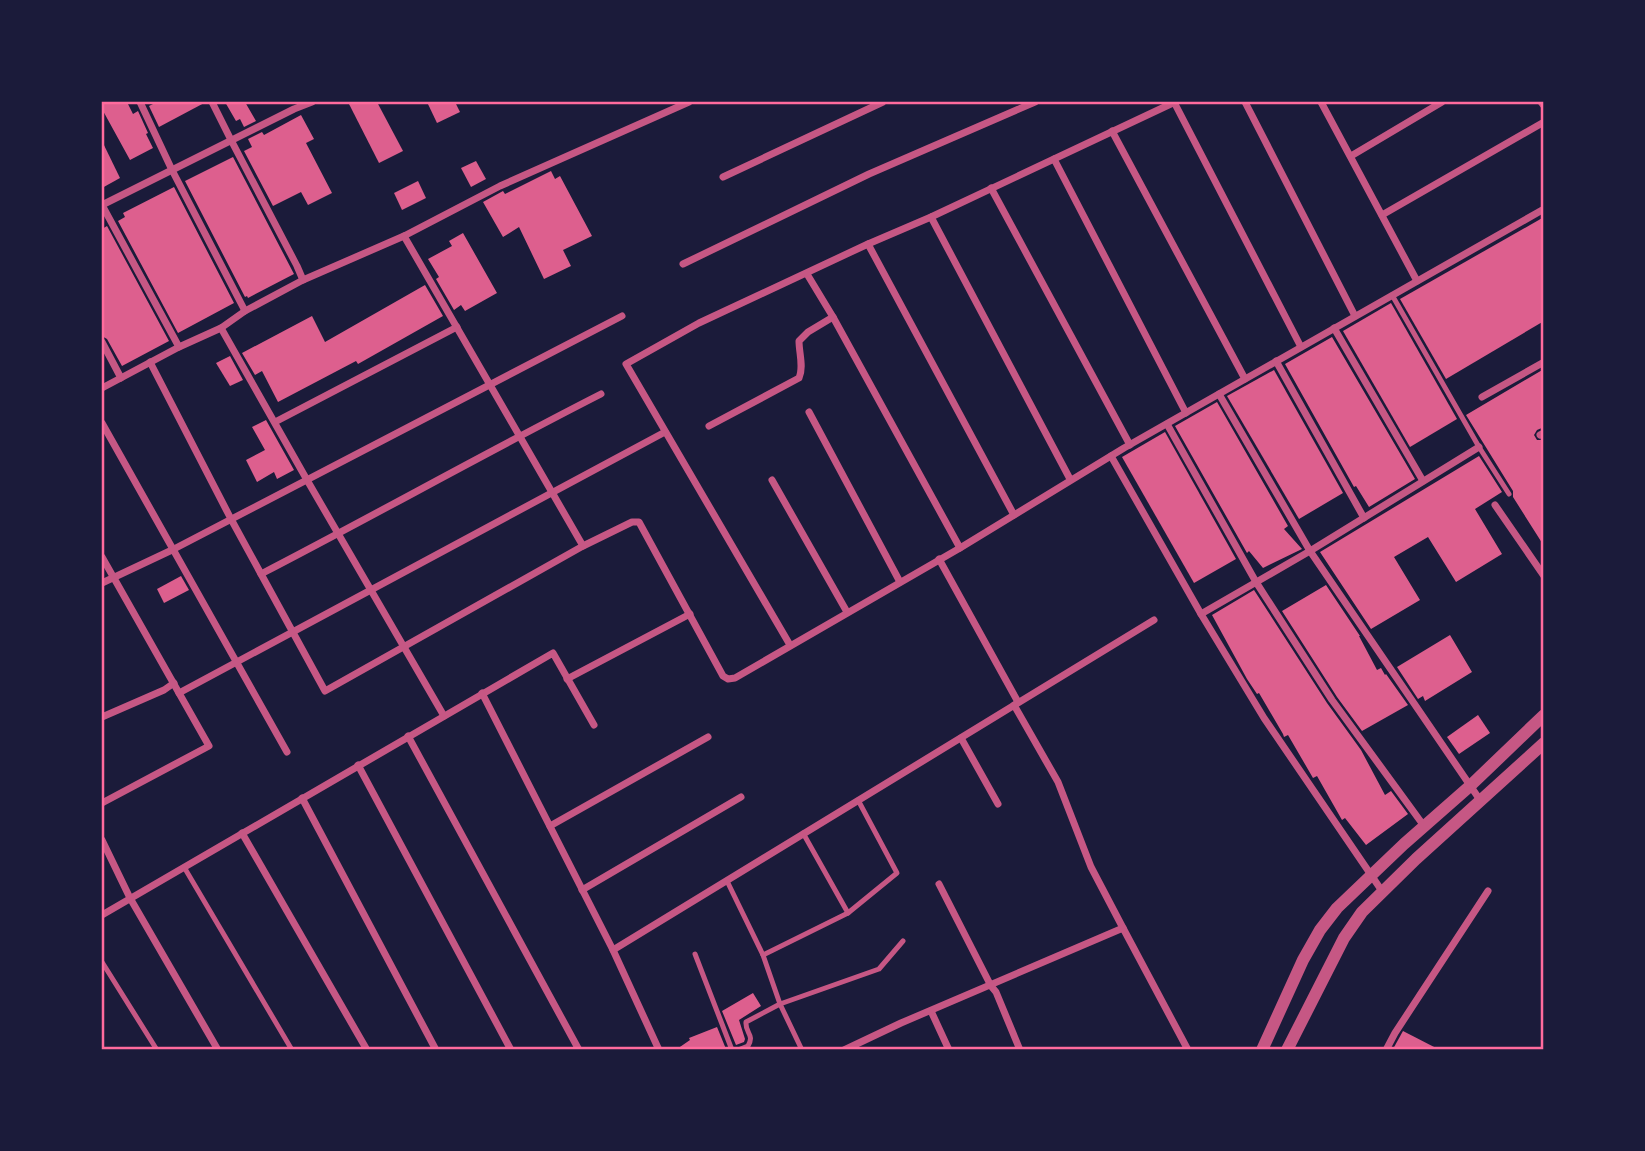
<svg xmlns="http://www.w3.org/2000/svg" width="1645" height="1151" font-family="Arial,sans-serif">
<rect width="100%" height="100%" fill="#1b1b3a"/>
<g fill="#dd5f8e">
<path d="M102,102h25l6,12 5,-3 10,22 -2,1 7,14 -23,12 -28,-51z"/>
<path d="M157,102h49l-47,25 -10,-21z"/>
<path d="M225,102h20l11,19 -12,6 -4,-8 -4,2z"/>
<path d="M348,102h29l26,49 -24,12z"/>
<path d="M427,102h28l5,10 -23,11z"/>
<path d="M301,115l13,24 -8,4 26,50 -24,12 -7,-13 -28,14 -29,-55 8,-4 -4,-8 14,-7 2,3z"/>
<path d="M102,141l18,37 -18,10z"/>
<path d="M233,157l61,117 -46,24 -1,-2 -2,1 -60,-116z"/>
<path d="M476,161l10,18 -15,8 -10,-19z"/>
<path d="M551,171l4,8 5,-3 32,60 -29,14 8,16 -27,13 -25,-52 -16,10 -20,-35 20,-11 2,3z"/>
<path d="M418,181l8,17 -24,12 -8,-17z"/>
<path d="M174,187l60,116 -56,30 -60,-112 7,-4 -2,-4z"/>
<path d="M1544,217v104l-98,58 -46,-80z"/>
<path d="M107,226l62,115 -47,25 -15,-27 -5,-3v-107z"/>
<path d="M463,233l34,60 -32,18 -4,-6 -7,5 -18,-31 3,-2 -11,-18 24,-13 -3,-5z"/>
<path d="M425,285l18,31 -85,48 -2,-3 -78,41 -16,-31 -7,4 -13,-22 70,-37 13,26z"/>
<path d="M1391,303l66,116 -47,28 -67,-116z"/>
<path d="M1332,337l83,142 -46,28 -13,-21 -2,1 -69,-123z"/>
<path d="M230,356l13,24 -13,6 -14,-23z"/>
<path d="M1544,369v58l-7,3 -3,5 3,5h7v106l-31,-49v-6l-47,-76z"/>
<path d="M1274,370l69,123 -44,26 -72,-123z"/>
<path d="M1217,402l71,124 -4,3 18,20 -39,19 -14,-17 -2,2 -72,-127z"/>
<path d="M266,420l28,50 -17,9 -3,-7 -17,10 -11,-22 19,-10 -13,-23z"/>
<path d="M1165,432l71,127 -42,24 -72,-126z"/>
<path d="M1479,456l23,36 -27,17 27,45 -46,28 -28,-45 -34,20 26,43 -49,29 -51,-77z"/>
<path d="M181,576l8,14 -25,13 -7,-14z"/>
<path d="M1326,585l34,51h-1l18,34 4,-2 4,7 1,-1 22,31 -46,26 -25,-34 -55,-86z"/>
<path d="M1254,590l73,113 34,47 24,45 6,-4 17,23 -42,31 -21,-27 -3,2 -25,-44 -4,2 -25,-43 -4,2 -1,-3 -24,-41 -2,1 -10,-15 -35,-64z"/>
<path d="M1450,635l22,37 -47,29 -2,-5 -5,3 -21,-32z"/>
<path d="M1478,715l12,18 -31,21 -12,-17z"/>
<path d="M753,993l8,13 -22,14 6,19 -1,3 -8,3 -14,-34z"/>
<path d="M717,1027l9,22h-49l13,-9 -1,-2z"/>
<path d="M1403,1031l35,18h-45z"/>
</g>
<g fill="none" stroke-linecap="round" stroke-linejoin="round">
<g stroke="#c65784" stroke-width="5">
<path d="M1392,295l87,152 30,47"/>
<path d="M184,867l108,183"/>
<path d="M727,881l36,74 17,49 22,46"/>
<path d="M848,913l49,-40 -39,-73"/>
<path d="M695,954l37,96"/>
<path d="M763,955l85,-42 -45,-80"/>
<path d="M102,962l55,88"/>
<path d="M738,1050l10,-4c7,-12 -3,-12 -2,-24l34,-18 99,-35 24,-28"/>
</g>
<g stroke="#c65784" stroke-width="7">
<path d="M140,102l32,68 73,141"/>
<path d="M212,102l19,38 66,126 6,14"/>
<path d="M1174,102l127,245"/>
<path d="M1245,102l110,214"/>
<path d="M1321,102l96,179"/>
<path d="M1541,102l3,4"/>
<path d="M1112,131l133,248"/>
<path d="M1351,156l91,-54"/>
<path d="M1054,159l132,254"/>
<path d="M723,177l160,-75"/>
<path d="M991,188l139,257"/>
<path d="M102,205l192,-96 18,-7"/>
<path d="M102,205l77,142"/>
<path d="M1382,215l162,-93"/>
<path d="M931,217l139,262"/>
<path d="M404,236l179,310"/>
<path d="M868,244l146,271"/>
<path d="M683,264l186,-90 166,-72"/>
<path d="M807,274l26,43 127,231"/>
<path d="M221,328l86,152 137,236"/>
<path d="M1334,328l89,153"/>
<path d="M102,342l19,36"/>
<path d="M1276,361l88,157"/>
<path d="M150,362l81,157 94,172 258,-145 49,-24h7l84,154 5,3 7,-1 225,-130 164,-100 420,-239"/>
<path d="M102,388l77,-41 42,-19 24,-17 58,-31 101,-44 96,-50 189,-84"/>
<path d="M1219,394l91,157 170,249"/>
<path d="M1482,397l62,-35"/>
<path d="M809,412l91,170"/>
<path d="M275,422l182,-95"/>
<path d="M102,423l185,329"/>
<path d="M1167,424l89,158 76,118 92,126"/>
<path d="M709,426l90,-48c5,-11 0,-25 0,-37l9,-9 25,-15"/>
<path d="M1540,435l4,-2"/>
<path d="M1111,456l90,158 63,104 118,173"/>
<path d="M772,480l75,132"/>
<path d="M1495,505l49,71"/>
<path d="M102,557l107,189 -107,57"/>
<path d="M939,559l79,143"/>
<path d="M261,574c114,-59 226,-122 340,-180"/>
<path d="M102,583l70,-33 450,-234"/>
<path d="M1201,614l109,-63 169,-104"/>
<path d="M790,645l-164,-281 73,-41 169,-79 63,-27 244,-115"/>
<path d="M567,679l123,-65"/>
<path d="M179,693l486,-261"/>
<path d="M482,693l131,257 46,100"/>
<path d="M1014,705l44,77 33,85 32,61"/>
<path d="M102,717l62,-27 10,-7"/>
<path d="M408,736l171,314"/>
<path d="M961,738l37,66"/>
<path d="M358,765l153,285"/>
<path d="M302,798l134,252"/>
<path d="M550,826l158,-89"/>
<path d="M242,833l125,217"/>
<path d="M102,840l28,58 88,152"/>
<path d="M939,884l52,102 5,6 24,58"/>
<path d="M582,890l159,-93"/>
<path d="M102,915l451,-262 41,72"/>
<path d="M613,950l541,-330"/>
<path d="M931,1011l18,39"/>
<path d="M844,1050l57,-27 222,-95 65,122"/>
<path d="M1386,1050l9,-17 93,-142"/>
</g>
<g stroke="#c65784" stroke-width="12">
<path d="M1262,1050l41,-90 17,-30 17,-22 67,-64 66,-58 74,-71"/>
<path d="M1287,1050l57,-112 18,-26 54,-53 128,-116"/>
</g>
</g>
<rect width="1645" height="1151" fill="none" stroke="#1b1b3a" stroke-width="206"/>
<rect x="103" y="103" width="1439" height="945" fill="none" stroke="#ff6b9d" stroke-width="2.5"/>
</svg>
